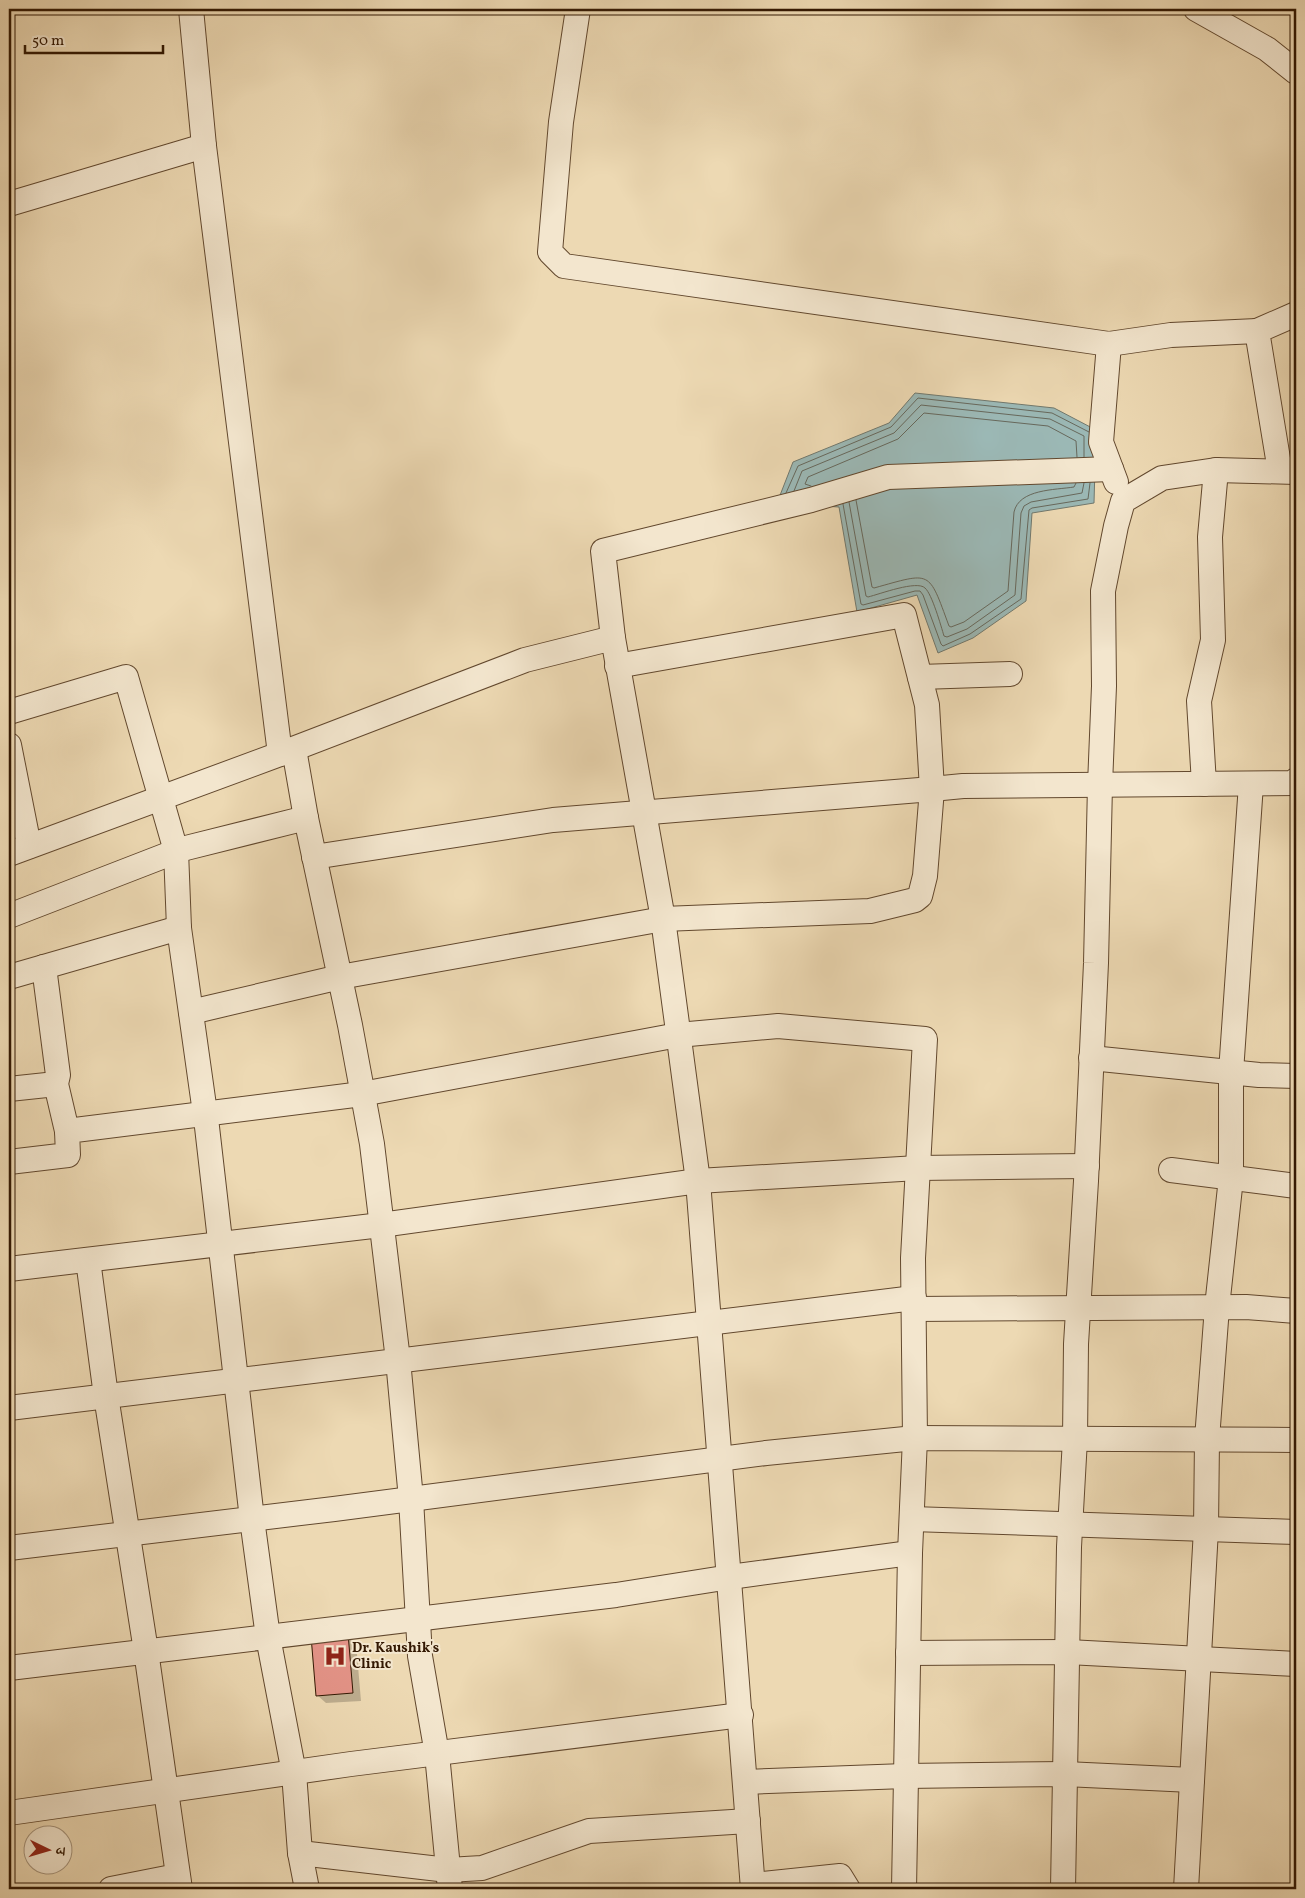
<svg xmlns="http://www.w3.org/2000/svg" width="1305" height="1898" font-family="Vollkorn,'Noto Serif Devanagari',serif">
<rect width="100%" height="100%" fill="#edd9b3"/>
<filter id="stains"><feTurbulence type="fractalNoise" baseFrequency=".004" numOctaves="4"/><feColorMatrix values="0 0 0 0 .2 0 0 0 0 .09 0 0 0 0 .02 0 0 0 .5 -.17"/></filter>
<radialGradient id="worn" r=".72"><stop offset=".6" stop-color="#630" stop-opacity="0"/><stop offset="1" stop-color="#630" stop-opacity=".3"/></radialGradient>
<path fill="#9bb8b5" stroke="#71786d" d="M915,393l139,15 42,22 -2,73 -62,10 -6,88 -53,37 -35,15 -21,-58 -60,17 -18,-105 -62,-4 16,-41 96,-39z"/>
<path fill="#0003" d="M348,1634l8,9 5,58 -35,2 -9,-8z"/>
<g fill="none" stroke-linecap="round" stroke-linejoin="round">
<g stroke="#67685c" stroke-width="1">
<path d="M811,486l-6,-2 3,-7 90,-38 26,-26 124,13 28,15 1,16"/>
<path d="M794,491l8,-20 92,-38 27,-28 129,14 34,17v21"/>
<path d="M786,493l12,-27 93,-39 27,-29 134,15 37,19"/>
<path d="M856,500l16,87 2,1c58,-16 54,-19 75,38l2,1 13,-5 44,-31 6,-79c5,-23 41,-22 60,-25l2,-4"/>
<path d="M849,502l17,94 2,1c12,-3 49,-17 57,-9 7,6 16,38 19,48l3,1 20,-8 48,-34 6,-82 3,-7 7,-4 51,-9 2,-10"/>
<path d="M843,504l18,100 2,1 52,-14h5l3,4 18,49 2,2 27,-12 51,-35 8,-89 3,-2 56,-9 2,-16"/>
</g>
</g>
<path fill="#e39387" stroke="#331802" d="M348,1633l5,60 -37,3 -5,-60z"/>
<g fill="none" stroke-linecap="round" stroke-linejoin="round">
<g stroke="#62482e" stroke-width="26">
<g id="minor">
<path d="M191,9l13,137 76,608"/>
<path d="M578,9l-17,113 -11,130 14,14 545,78 62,-9 86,-4"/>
<path d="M1196,9l71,40 29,23"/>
<path d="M9,204l195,-58"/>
<path d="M1109,344l-8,98 15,40"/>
<path d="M1280,471l-23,-140 39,-17"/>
<path d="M613,638l-10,-87 208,-51 77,-23 223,-8"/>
<path d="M920,677l90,-3"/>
<path d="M9,712l117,-35 50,174 3,77 28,199 45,392 16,118 26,136 6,80 7,36"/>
<path d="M9,745l20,101"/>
<path d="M294,749l12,69 44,207 22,119 26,216 13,139 9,157 17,98 13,135"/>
<path d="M1204,784l-5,-83 14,-61 -3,-103 6,-67"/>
<path d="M9,854l271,-100 245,-94 88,-22 50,281 35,262 55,708"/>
<path d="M314,857l239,-37 379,-31 31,-3 333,-3v-3"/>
<path d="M9,916l173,-67 124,-31"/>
<path d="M44,967l14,108 -2,9 11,47"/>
<path d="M9,977l170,-49"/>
<path d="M191,1012l149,-35 323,-58 207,-8 45,-11 5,-4 5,-20 7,-87 -5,-84 -23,-90 -287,51"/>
<path d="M1091,1058l168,17 37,1"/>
<path d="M9,1089l47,-5"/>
<path d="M9,1162l59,-7 -1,-24 295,-37 316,-59 100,-9 147,13 -12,219 2,180 -5,115 -6,336"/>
<path d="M1171,1170l125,16"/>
<path d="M88,1260l18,136 40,255 34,238"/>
<path d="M9,1269l372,-44 317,-44 220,-13 169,-2"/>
<path d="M914,1309l332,-2 50,4"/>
<path d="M9,1408l905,-110"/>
<path d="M912,1519l384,13"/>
<path d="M9,1548l325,-39 432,-56 149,-15 381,2"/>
<path d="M908,1653l160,-1 228,12"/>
<path d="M9,1668l607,-73 114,-18 180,-24"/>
<path d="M745,1782l160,-6 160,-2 127,6"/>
<path d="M9,1813l342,-49 390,-49"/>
<path d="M300,1853l148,17 34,-2 107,-37 159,-10"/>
<path d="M753,1885l87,-9 8,13"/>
<path d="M111,1889l66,-13"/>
<path d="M1063,1889l6,-342 6,-108 1,-95 10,-163 10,-218 4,-178 4,-99 -1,-95 13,-65 7,-25 39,-23 54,-8 80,2"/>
<path d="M1186,1889l20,-360 1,-90 10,-132 14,-129v-106l20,-288"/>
</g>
</g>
<use href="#minor" stroke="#f3e6ce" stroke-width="24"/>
</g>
<defs>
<g id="hospital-bare" transform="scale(1.725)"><path d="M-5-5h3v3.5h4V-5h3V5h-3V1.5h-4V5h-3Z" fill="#8f2418" stroke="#f3e6ce" stroke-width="2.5" paint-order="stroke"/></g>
</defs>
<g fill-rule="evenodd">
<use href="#hospital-bare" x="335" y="1656"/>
</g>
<g text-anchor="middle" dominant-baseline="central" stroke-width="4" stroke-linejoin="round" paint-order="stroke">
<g font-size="14" font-weight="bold" fill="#331802" stroke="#f3e6ce" text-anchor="start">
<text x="352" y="1648">Dr. Kaushik's<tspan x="352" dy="16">Clinic</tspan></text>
</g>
</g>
<rect width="1305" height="1898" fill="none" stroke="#edd9b3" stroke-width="30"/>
<rect x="10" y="10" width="1285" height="1878" fill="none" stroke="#331802" stroke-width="2.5"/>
<rect x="15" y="15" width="1275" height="1868" fill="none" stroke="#331802"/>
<g transform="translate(48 1850) rotate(95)"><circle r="24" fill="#f3e6ce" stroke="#a6947c"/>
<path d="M0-4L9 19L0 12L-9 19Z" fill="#8f2418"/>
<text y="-8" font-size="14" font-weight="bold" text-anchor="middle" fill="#331802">उ</text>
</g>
<path d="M25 45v8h138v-8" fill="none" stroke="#331802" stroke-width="2.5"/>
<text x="32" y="45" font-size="15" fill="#331802" stroke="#f3e6ce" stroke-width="4" paint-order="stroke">50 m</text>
<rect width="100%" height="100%" filter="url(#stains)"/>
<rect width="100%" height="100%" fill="url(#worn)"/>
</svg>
